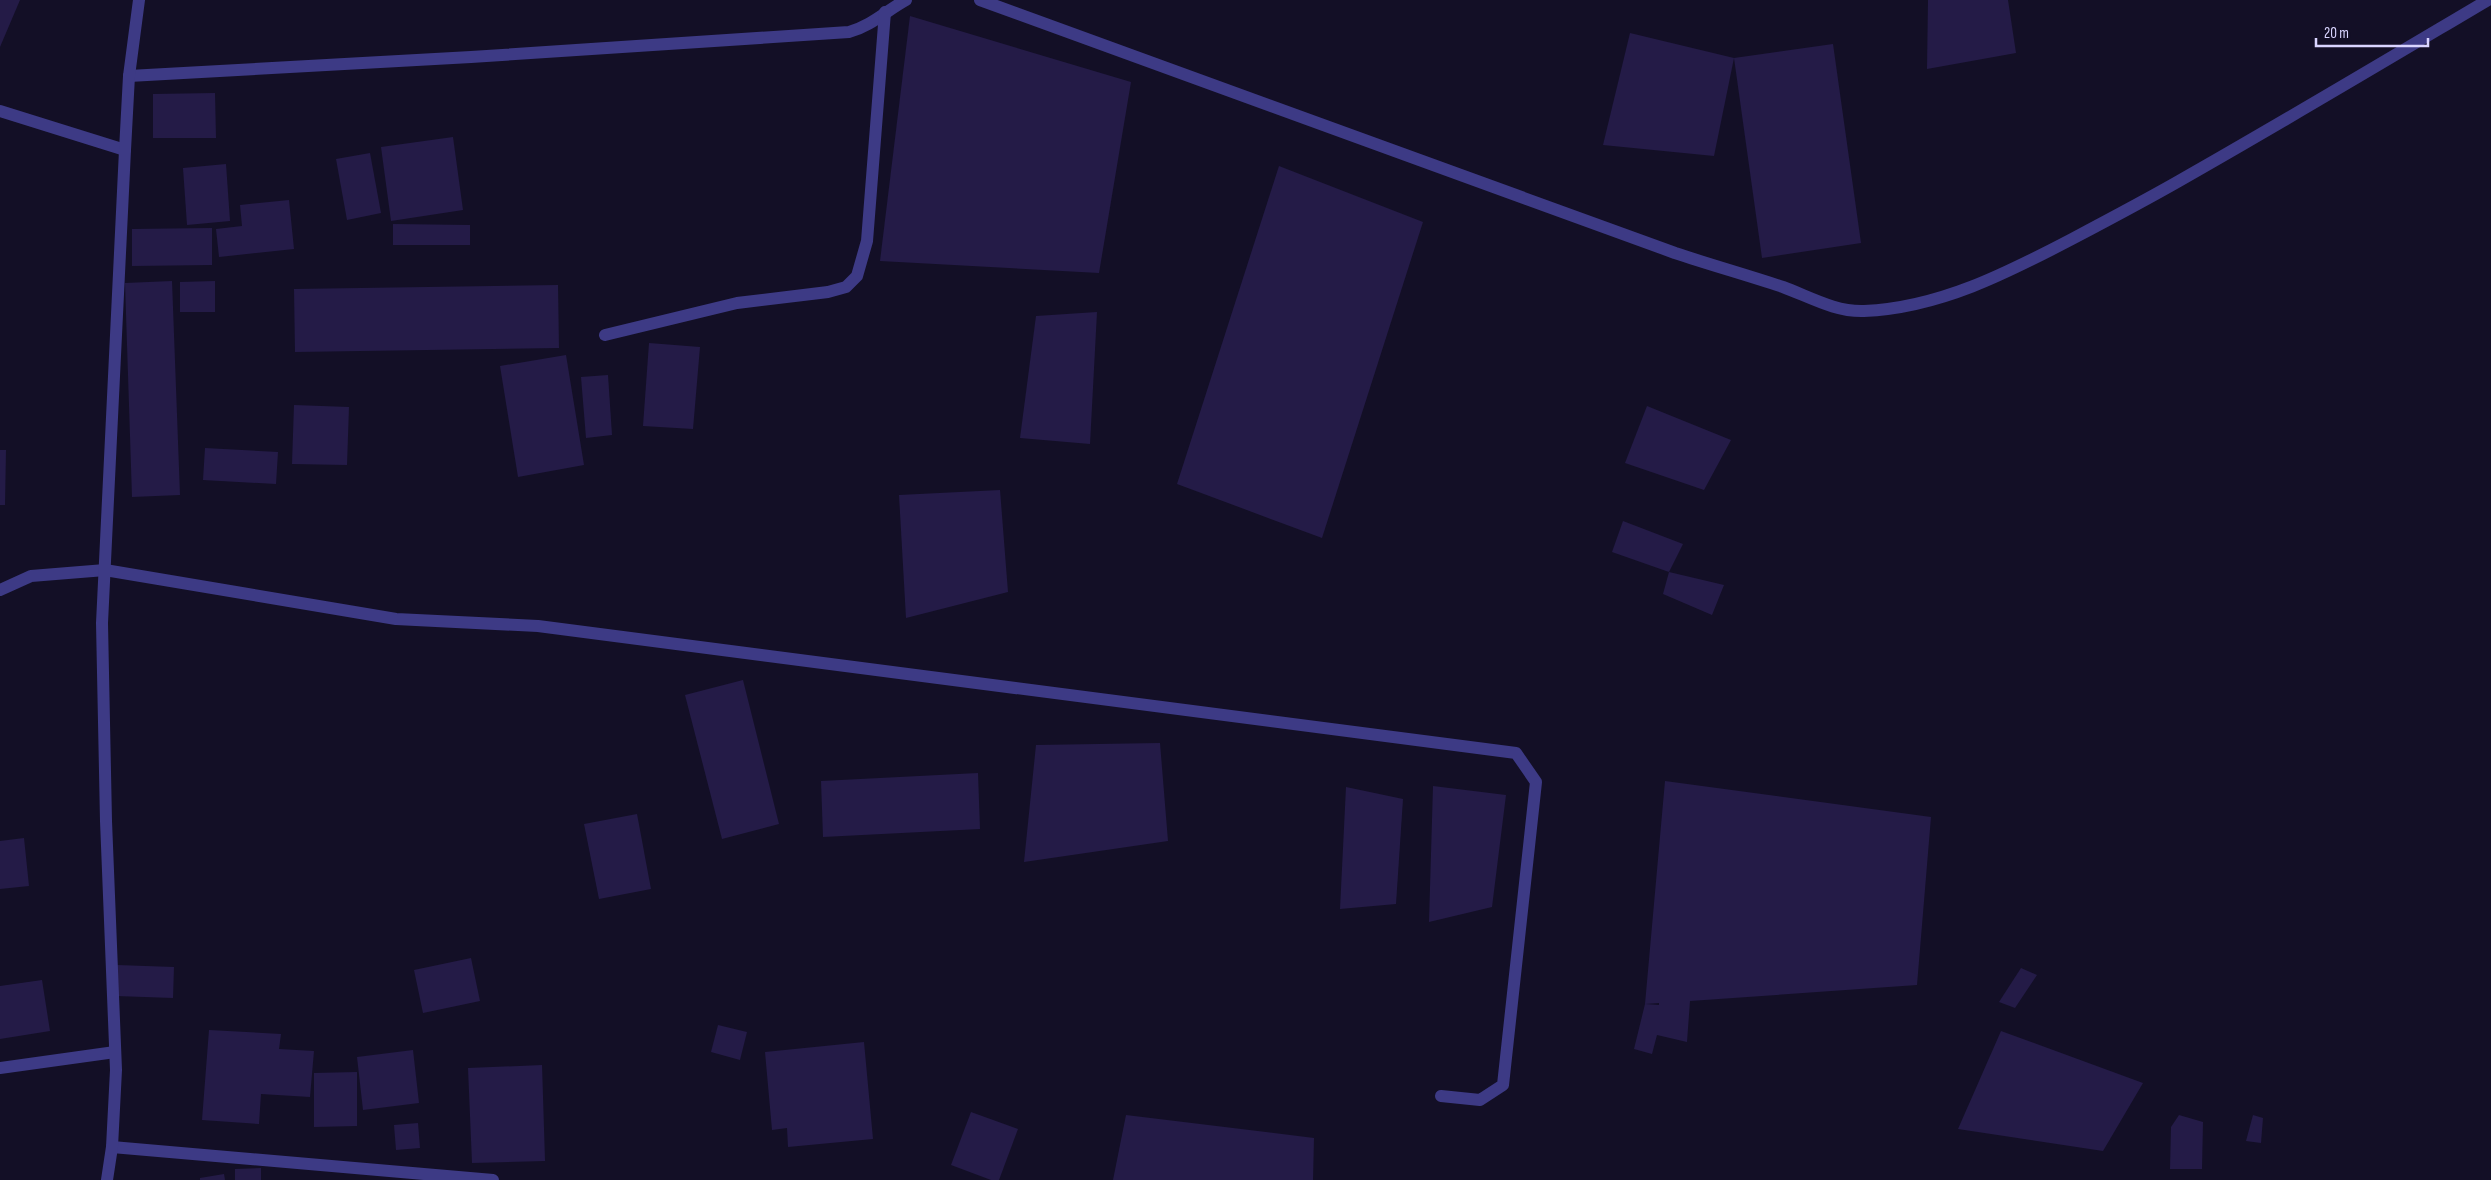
<svg xmlns="http://www.w3.org/2000/svg" width="2491" height="1180" font-family="'Sofia Sans Condensed',sans-serif">
<rect width="100%" height="100%" fill="#130f26"/>
<g fill="#241b47">
<path d="M0,0h20l-20,47z"/>
<path d="M1928,0h80l8,53 -89,16z"/>
<path d="M910,16l221,66 -32,191 -219,-12z"/>
<path d="M1630,33l104,25 -20,98 -111,-11z"/>
<path d="M1833,44l28,199 -99,15 -28,-200z"/>
<path d="M215,93l1,45h-63v-44z"/>
<path d="M453,137l10,73 -72,11 -10,-74z"/>
<path d="M370,153l11,60 -34,7 -11,-61z"/>
<path d="M226,164l4,57 -43,4 -4,-57z"/>
<path d="M1279,166l144,56 -101,316 -145,-54z"/>
<path d="M289,200l5,49 -75,8 -3,-28 26,-3 -2,-21z"/>
<path d="M393,224l77,1v20h-77z"/>
<path d="M212,228v37l-80,1v-37z"/>
<path d="M172,281l8,214 -48,2 -7,-214z"/>
<path d="M215,281v31h-35v-30z"/>
<path d="M558,285l1,63 -264,4 -1,-63z"/>
<path d="M1097,312l-7,132 -70,-6 16,-122z"/>
<path d="M649,343l51,4 -7,82 -50,-3z"/>
<path d="M566,355l18,110 -66,12 -18,-111z"/>
<path d="M608,375l4,60 -26,3 -5,-61z"/>
<path d="M294,405l55,2 -2,58 -55,-1z"/>
<path d="M1647,406l84,34 -27,50 -79,-27z"/>
<path d="M205,448l73,4 -2,32 -73,-4z"/>
<path d="M0,450h6l-1,55h-5z"/>
<path d="M1000,490l8,102 -102,26 -7,-123z"/>
<path d="M1623,521l60,23 -14,28 -57,-20z"/>
<path d="M1669,572l55,13 -12,30 -49,-21z"/>
<path d="M743,680l36,144 -57,15 -37,-144z"/>
<path d="M1160,743l8,98 -144,21 12,-117z"/>
<path d="M978,773l2,56 -157,8 -2,-56z"/>
<path d="M1665,781l266,36 -14,168 -227,16 -3,41 -30,-7 -5,19 -18,-5 11,-45 14,1v-2l-14,1z"/>
<path d="M1433,786l73,9 -14,112 -63,15z"/>
<path d="M1346,787l57,12 -7,105 -56,5z"/>
<path d="M637,814l14,75 -52,10 -15,-75z"/>
<path d="M24,838l5,48 -29,3v-48z"/>
<path d="M471,958l9,43 -57,12 -9,-43z"/>
<path d="M117,965l57,2 -1,31 -57,-2z"/>
<path d="M2021,968l16,7 -22,33 -16,-6z"/>
<path d="M42,980l8,51 -50,8v-53z"/>
<path d="M718,1025l29,7 -7,28 -29,-8z"/>
<path d="M209,1030l72,4 -2,15 35,2 -4,46 -49,-3 -2,30 -57,-4z"/>
<path d="M2001,1031l142,52 -40,68 -145,-22z"/>
<path d="M864,1042l9,97 -85,8 -1,-19 -15,2 -7,-78z"/>
<path d="M413,1050l6,53 -56,7 -6,-53z"/>
<path d="M542,1065l3,96 -73,2 -4,-95z"/>
<path d="M357,1072v54l-43,1v-54z"/>
<path d="M971,1112l47,17 -19,51h-8l-40,-15z"/>
<path d="M1126,1115l188,23 -1,42h-200z"/>
<path d="M2179,1115l24,7 -1,47h-32l1,-42z"/>
<path d="M2253,1115l10,3 -2,25 -15,-2z"/>
<path d="M418,1123l2,25 -24,2 -2,-25z"/>
<path d="M261,1168v12h-26v-11z"/>
<path d="M224,1174l1,6h-25v-2z"/>
</g>
<g fill="none" stroke-linecap="round" stroke-linejoin="round">
<g stroke="#3d3a85" stroke-width="12">
<path d="M980,0l695,253c36,12 72,22 108,34 27,10 52,25 81,24 75,-3 143,-38 208,-72 36,-19 72,-38 107,-58 104,-59 206,-120 309,-181"/>
<path d="M129,76l342,-19 378,-25c22,-6 37,-21 57,-32"/>
<path d="M0,111l125,39"/>
<path d="M605,335l132,-32 91,-11 18,-5 11,-11 10,-35 18,-229"/>
<path d="M0,590l31,-14 74,-6 291,49 142,7 978,127 20,29 -33,303 -23,15 -39,-4"/>
<path d="M0,1068l115,-16"/>
<path d="M112,1147l381,33"/>
<path d="M107,1180l5,-33 4,-77 -10,-249 -4,-198 23,-473 4,-74 10,-76"/>
</g>
</g>
<path d="M2316 38v8h112v-8" fill="none" stroke="#d9d4ff" stroke-width="2.5"/>
<text x="2324" y="38" font-size="15" fill="#d9d4ff" stroke="#130f26" stroke-width="4" paint-order="stroke">20 m</text>
</svg>
